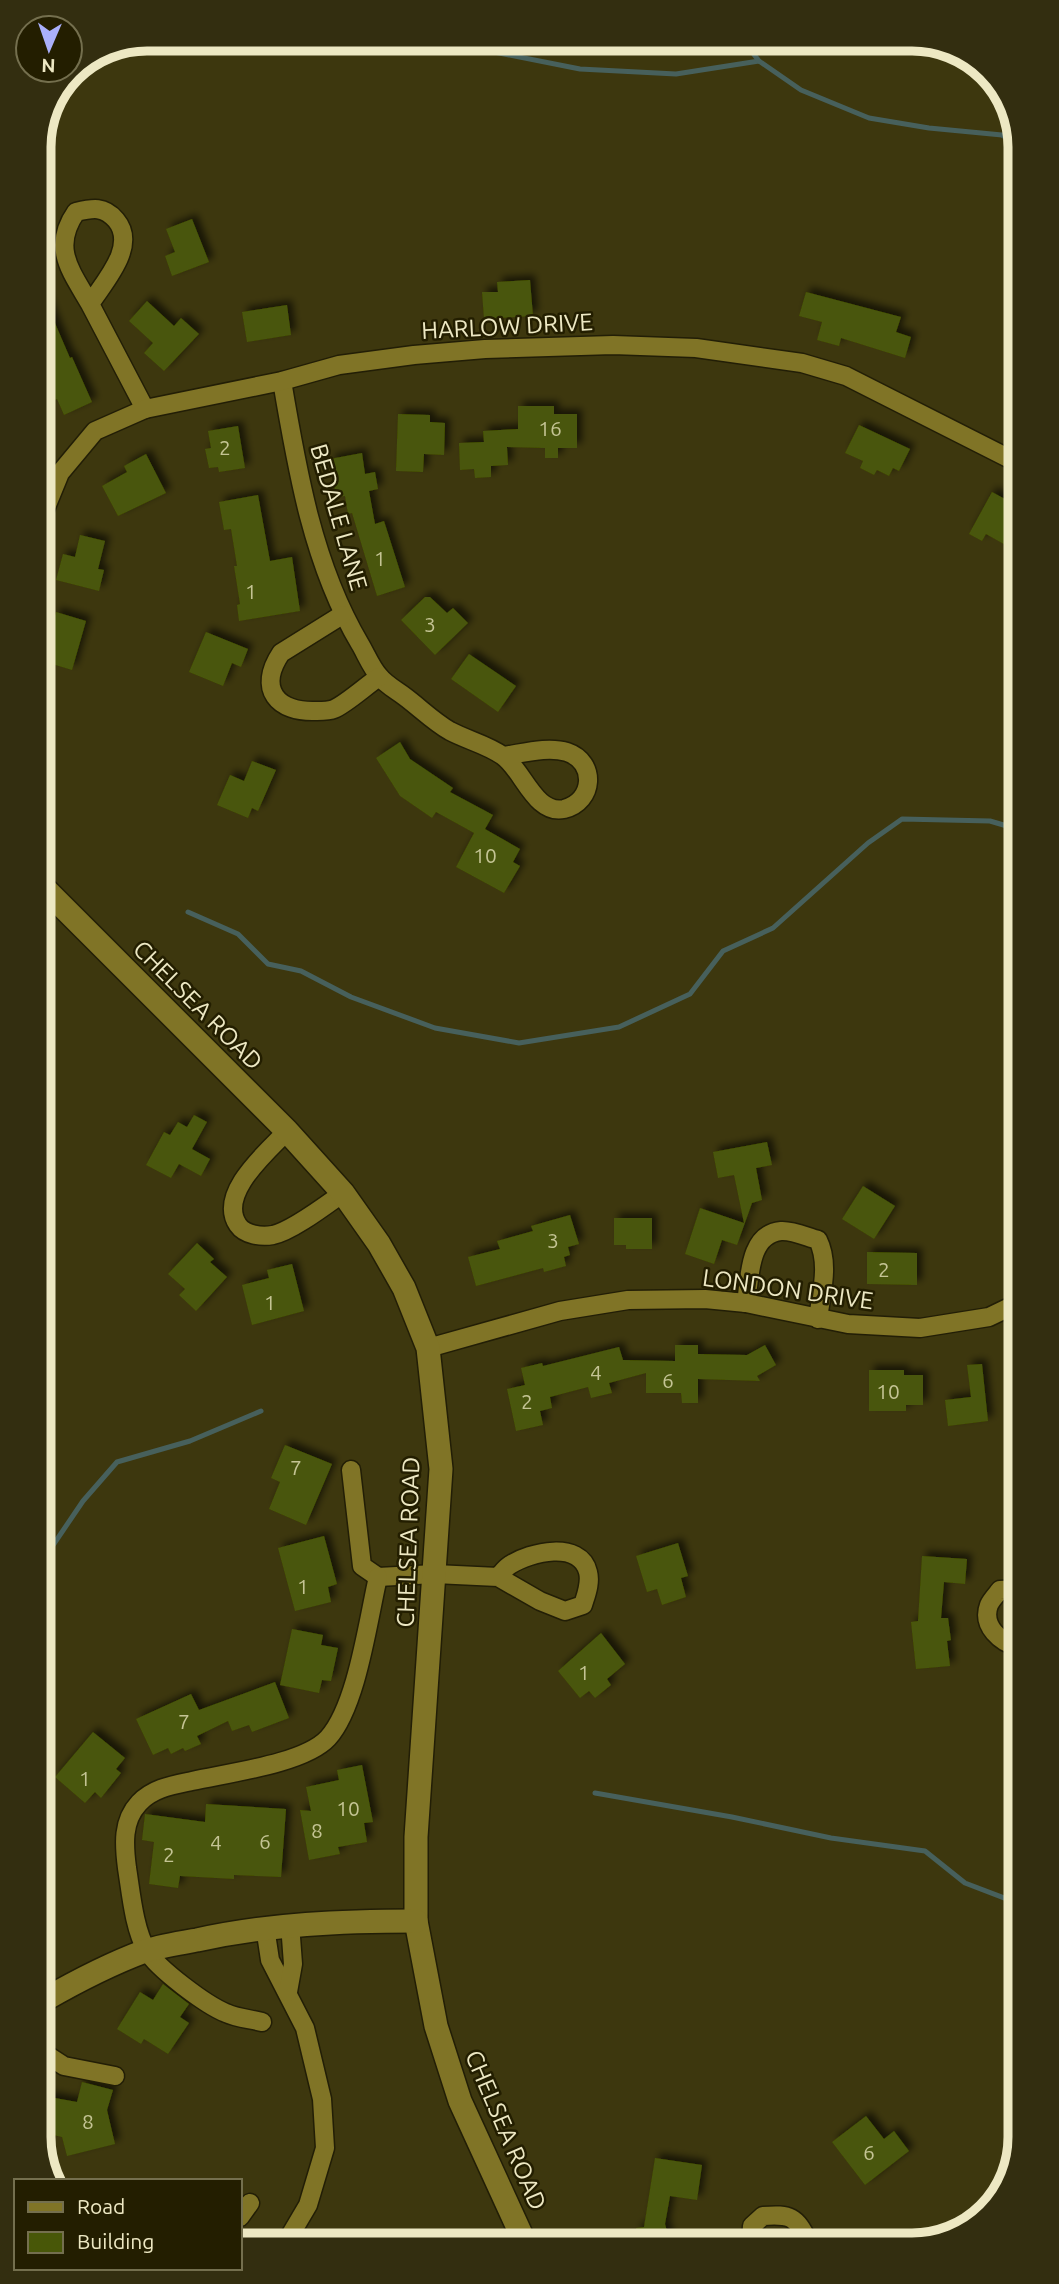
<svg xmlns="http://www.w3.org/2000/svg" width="1059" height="2284" font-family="Ubuntu,sans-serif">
<defs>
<filter id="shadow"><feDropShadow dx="5" dy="-5" stdDeviation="3.5" flood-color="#0009"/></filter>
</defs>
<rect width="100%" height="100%" fill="#3d370e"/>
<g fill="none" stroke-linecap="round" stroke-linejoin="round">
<g stroke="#47605c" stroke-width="5">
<path d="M429,39l151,30 96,5 83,-13 42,29 68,28 60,10 73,7 13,8"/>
<path d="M742,39l17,22"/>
<path d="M188,912l50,22 30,30 33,7 50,26 84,31 84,15 100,-16 71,-33 33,-43 50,-23 95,-85 34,-24 88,2 27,8"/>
<path d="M43,1560l40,-59 34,-39 73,-21 71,-30"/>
<path d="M595,1793l137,24 99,21 94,13 40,32 55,21"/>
</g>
</g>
<g fill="#485708" filter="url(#shadow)">
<path d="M192,219l17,43 -37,14 -7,-20 10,-4 -9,-23z"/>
<path d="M530,280l3,36 -49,3 -2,-27h16l-1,-10z"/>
<path d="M39,286l31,72 2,-1 20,45 -28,13 -7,-16 -8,4 -7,-14 7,-3 -10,-23z"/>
<path d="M806,292l95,25 -5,15 15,5 -6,21 -64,-20 -2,8 -22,-6 5,-18 -23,-6z"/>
<path d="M147,301l27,25 7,-8 18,16 -35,37 -20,-18 9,-10 -24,-22z"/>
<path d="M287,305l4,30 -44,7 -5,-30z"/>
<path d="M518,406h36v8h23v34h-19v10h-13v-10l-38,-1 1,18 -17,1v11l-16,1 -1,-9 -14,1 -1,-27 25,-1 -1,-11 35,-2z"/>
<path d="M398,414l32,1v7l15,1 -1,32 -20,-1 -1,18 -27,-1z"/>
<path d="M859,425l51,24 -11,22 -6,-3 -4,8 -12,-6 -3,5 -14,-7 3,-7 -18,-8z"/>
<path d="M238,426l7,42 -26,4 -1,-5 -9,1 -4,-19 6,-1 -3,-17z"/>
<path d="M362,453l3,21 10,-2 3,17 -9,2 6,33 9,-3 21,66 -28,9 -25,-83 -4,1 -3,-18 -9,1 -6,-38z"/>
<path d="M146,454l20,39 -48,23 -16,-30 25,-14 -3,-6z"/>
<path d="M992,492l24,13v29l-7,13 -23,-13 -4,7 -13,-7z"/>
<path d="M258,495l12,66 22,-4 8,54 -61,10 -2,-16 3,-1 -6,-38h3l-6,-37 -7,1 -5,-28z"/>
<path d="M80,535l25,6 -7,28 6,1 -5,21 -43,-11 7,-26 12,3z"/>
<path d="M425,597h5l17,16 6,-5 15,15 -33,32 -34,-35z"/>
<path d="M56,612l30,9 -14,49 -30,-9z"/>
<path d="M206,632l42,17 -7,18 -9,-4 -9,23 -34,-14z"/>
<path d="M469,654l47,32 -18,26 -47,-33z"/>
<path d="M400,742l10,17 43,29 -3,4 43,23 -8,14 35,20 -7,13 7,4 -16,27 -48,-26 18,-34 -38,-21 -4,6 -32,-22 -24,-38z"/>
<path d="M252,761l24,9 -18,41 -6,-3 -4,10 -31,-13 13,-30 14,6z"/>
<path d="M194,1115l13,7 -15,27 18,10 -9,17 -22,-12 -8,14 -25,-13 18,-33 6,3 8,-13 9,5z"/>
<path d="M767,1142l5,23 -16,3 6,32 -10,3 -15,42 -15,-5 -8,24 -29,-10 15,-46 44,15 -10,-48 -16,3 -5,-26z"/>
<path d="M863,1186l32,20 -21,33 -32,-20z"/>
<path d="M570,1215l9,29 -11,3 2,8 -6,2 2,9 -22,6 -1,-4 -67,18 -8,-29 32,-8 -3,-8 36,-10 -2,-5z"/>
<path d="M614,1218h38v31h-26v-4h-12z"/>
<path d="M197,1243l17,16 -4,3 17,15 -31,34 -17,-16 6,-6 -17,-15z"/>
<path d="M867,1252l50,1v32l-50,-1z"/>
<path d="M292,1264l12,47 -52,14 -10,-40 27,-7 -2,-8z"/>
<path d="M675,1345h23v9l49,1 18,-10 11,20 -19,11 3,5 -62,-2v24h-16l-1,-10h-35v-20l-37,10 3,10 -21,5 -3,-11 -38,10 2,11 -12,3 3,14 -27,6 -9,-42 18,-4 -4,-17 21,-5 1,3 76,-19 4,13 52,1z"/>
<path d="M982,1364l6,57 -40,5 -3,-26 26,-3 -4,-32z"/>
<path d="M869,1370h35v5h19v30h-17v6h-37z"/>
<path d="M285,1445l47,19 -26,61 -37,-16 11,-27 -9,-4z"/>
<path d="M324,1536l13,48 -9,3 3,15 -36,9 -17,-63z"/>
<path d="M678,1543l10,33 -7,2 5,19 -24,8 -5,-16 -10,3 -11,-36z"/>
<path d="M922,1556l45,3 -2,25 -21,-2 -3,36h7l3,22 -4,1 3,25 -34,3 -5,-47 7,-1z"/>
<path d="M292,1629l31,6 -2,10 17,3 -7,33 -9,-1 -3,13 -39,-8z"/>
<path d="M601,1633l24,31 -18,15 4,6 -16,13 -6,-7 -9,7 -22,-27z"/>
<path d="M275,1682l14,36 -37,14 -3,-7 -17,6 -4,-10 -31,15 4,8 -16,7 -2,-3 -12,6 -3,-6 -15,7 -17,-36 55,-25 8,16z"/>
<path d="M93,1732l32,26 -9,11 5,4 -20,25 -6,-6 -10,11 -30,-26z"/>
<path d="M362,1765l11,57 -9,1 3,19 -29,5 2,7 -31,6 -9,-50 11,1 -5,-24 33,-7 -2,-10z"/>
<path d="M206,1804l80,5 -5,68 -47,-2v4l-54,-3 -2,12 -29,-4 5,-42 -12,-2 3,-26 60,8z"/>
<path d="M163,1984l26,20 -9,13 9,6 -21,31 -24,-15 -3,5 -24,-15 23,-37 13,8z"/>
<path d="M82,2082l31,8 -6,20 8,34 -48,12 -5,-19 -18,-4v-37l33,6z"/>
<path d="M866,2116l18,23 10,-8 15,20 -44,34 -33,-43z"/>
<path d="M655,2158l47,7 -5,35 -27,-4 -5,28 5,18h-31l-3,-14 8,-1z"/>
</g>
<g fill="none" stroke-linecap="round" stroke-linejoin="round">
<g stroke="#221e06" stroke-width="21">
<g id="minor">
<path d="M90,304c-19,-33 -39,-56 -14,-92 17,-4 28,-6 40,8 22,26 -12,62 -26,84l55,105"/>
<path d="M282,381c15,89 31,184 78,263 6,10 11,23 19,32 6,8 17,14 25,20 15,11 30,26 46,35 17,9 38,14 53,25 20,14 32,59 61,53 30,-7 33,-47 3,-57 -19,-6 -43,1 -63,4"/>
<path d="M40,522l20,-49 35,-42 50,-22 137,-28 57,-16 75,-10 71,-6 128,-4 83,3 106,15 44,13 170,86"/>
<path d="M342,615l-61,38c-24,36 -4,60 36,58 5,0 12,0 17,-2 12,-5 33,-24 45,-32"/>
<path d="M287,1131c-20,21 -70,63 -49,94 7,10 23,12 35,10 19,-4 53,-30 70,-42"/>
<path d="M746,1303c4,-24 2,-69 35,-72 11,-1 26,6 37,9 12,24 3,54 0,79"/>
<path d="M428,1348l132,-37 68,-11 77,-1 41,4 102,21 72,4 69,-11 29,-14"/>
<path d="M351,1470l11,96 16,11"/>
<path d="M378,1577l57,-3 63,3 42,24 25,10 18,-6c3,-10 8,-22 5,-33 -8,-32 -58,-20 -78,-7 -5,3 -8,8 -12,12"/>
<path d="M1019,1589l-19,1c-3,4 -9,10 -11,15 -8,21 12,38 30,42"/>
<path d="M265,1927l5,33 35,68 17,71 3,49 -17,57 -23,39"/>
<path d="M288,1992l5,-28 -3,-40"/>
<path d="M262,2022c-12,-3 -25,-4 -36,-9 -20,-8 -68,-44 -79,-62 -13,-22 -16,-58 -20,-83 -3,-23 -5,-47 12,-65 14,-15 34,-18 53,-22 35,-8 112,-17 136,-43 29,-32 40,-118 50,-161"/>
<path d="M44,2053l20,13 51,10"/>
<path d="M240,2217l10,-14"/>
<path d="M751,2241l1,-15 11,-10c27,-2 33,0 45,25"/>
</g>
</g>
<g stroke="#221e06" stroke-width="26">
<g id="tertiary">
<path d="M41,885l246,246 56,62 36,51 25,44 24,60 13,121 -25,368v84l20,105 24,75 65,142"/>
<path d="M44,2000c33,-19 66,-36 101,-49 17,-5 35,-8 52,-11 73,-16 145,-19 219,-19"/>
</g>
</g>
<use href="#minor" stroke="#807426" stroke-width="18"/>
<use href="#tertiary" stroke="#807426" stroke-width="23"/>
</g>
<g text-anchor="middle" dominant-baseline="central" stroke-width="5" stroke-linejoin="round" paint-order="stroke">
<g font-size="21" fill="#c4c494">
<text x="550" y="428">16</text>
<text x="225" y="447">2</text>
<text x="380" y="558">1</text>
<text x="251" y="591">1</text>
<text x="430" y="624">3</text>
<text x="485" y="855">10</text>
<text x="553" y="1240">3</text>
<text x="884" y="1269">2</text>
<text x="270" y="1302">1</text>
<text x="596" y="1372">4</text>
<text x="668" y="1380">6</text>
<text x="888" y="1391">10</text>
<text x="527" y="1401">2</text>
<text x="296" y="1467">7</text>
<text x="303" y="1586">1</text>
<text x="584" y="1672">1</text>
<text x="184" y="1721">7</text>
<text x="85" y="1778">1</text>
<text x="348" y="1808">10</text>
<text x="317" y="1830">8</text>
<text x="265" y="1841">6</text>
<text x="216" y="1842">4</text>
<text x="169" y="1854">2</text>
<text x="88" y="2121">8</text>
<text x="869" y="2152">6</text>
</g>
<g font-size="24" fill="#ede8c3" stroke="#231e00">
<text transform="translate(507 326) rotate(-3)">HARLOW DRIVE</text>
<text transform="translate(339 517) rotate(74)">BEDALE LANE</text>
<text transform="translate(198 1005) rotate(45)">CHELSEA ROAD</text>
<text transform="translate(788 1289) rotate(8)">LONDON DRIVE</text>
<text transform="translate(408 1542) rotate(-88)">CHELSEA ROAD</text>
<text transform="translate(506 2130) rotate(67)">CHELSEA ROAD</text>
</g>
</g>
<path d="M0 0H1059V2284H0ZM147 51H912A96 96 0 0 1 1008 147V2137A96 96 0 0 1 912 2233H147A96 96 0 0 1 51 2137V147A96 96 0 0 1 147 51Z" fill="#332e10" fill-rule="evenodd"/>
<path fill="none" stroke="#ede8c3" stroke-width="9" d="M147 51H912A96 96 0 0 1 1008 147V2137A96 96 0 0 1 912 2233H147A96 96 0 0 1 51 2137V147A96 96 0 0 1 147 51Z"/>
<rect x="14" y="2179" width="228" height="91" fill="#231e00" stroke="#746f4e" stroke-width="2"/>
<rect x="28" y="2202" width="35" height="10" fill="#807426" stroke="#746f4e" stroke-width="2"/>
<text x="77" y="2214" font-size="21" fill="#ede8c3">Road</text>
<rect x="28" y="2232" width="35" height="21" fill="#485708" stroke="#746f4e" stroke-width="2"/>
<text x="77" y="2249" font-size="21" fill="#ede8c3">Building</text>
<g transform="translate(49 49) rotate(182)"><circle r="33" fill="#231e00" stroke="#746f4e" stroke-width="2"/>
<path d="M0-5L12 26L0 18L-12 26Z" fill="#aab0fb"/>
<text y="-10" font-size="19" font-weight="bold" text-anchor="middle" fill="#ede8c3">N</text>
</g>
</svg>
